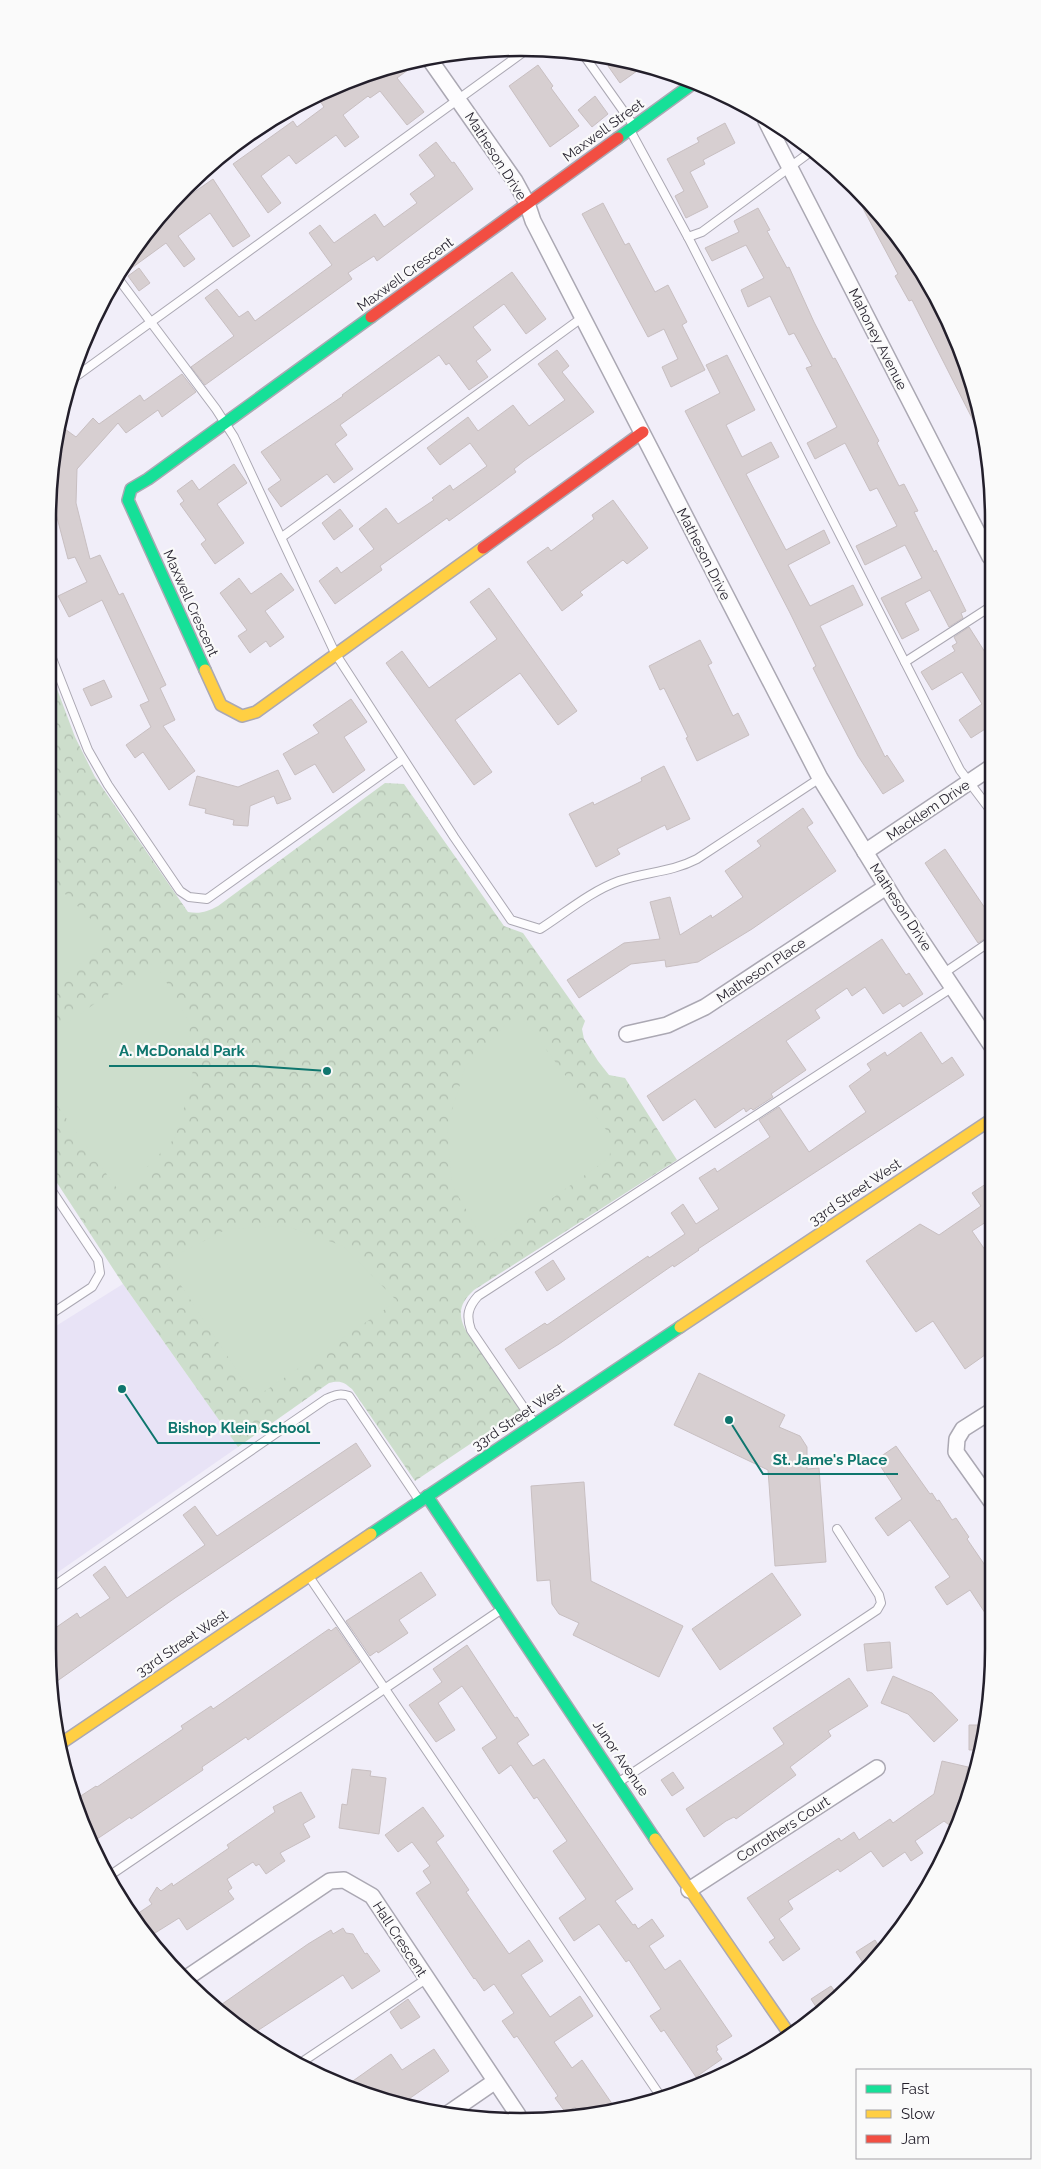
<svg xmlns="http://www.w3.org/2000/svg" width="1041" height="2169" font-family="Raleway,sans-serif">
<defs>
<pattern id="park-crowns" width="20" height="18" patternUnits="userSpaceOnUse" patternTransform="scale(1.25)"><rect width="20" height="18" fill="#cddecc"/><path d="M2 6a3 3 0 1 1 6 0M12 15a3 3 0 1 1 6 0" fill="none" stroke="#b0beaf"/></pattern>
</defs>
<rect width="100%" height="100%" fill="#f1eef9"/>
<path fill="#e8e3f6" d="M123,1284l115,163 -190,132v-248z"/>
<path fill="url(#park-crowns)" d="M48,665l27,72 20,40 93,135c12,2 19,0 30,-6l167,-123 19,1 100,142 19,7 62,88 -3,8 2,10 14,22 11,14 16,3 52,82 -203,130c-13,12 -17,22 -9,39l56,81 -106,71 -63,-92c-8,-7 -12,-9 -23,-6l-91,64 -115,-163 -75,-115z"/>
<g fill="#cddecc">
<path d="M48,883l10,4 55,54 -65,45z"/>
<path d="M155,962l34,60 4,59 -19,58 -53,55 -73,-101v-57z"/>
<path d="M518,1012l95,127 -4,19 -123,87 -34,-60 -5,-59 18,-58z"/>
<path d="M286,1226l57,20 54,55 -132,90 -18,-5 -82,-125 62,-32z"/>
</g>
<g fill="#d7cfd1" stroke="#c8bfc1">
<path d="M619,58l3,1 22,7 -24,17 -12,-17z"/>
<path d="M419,59l1,2 -23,17 27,34 -17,13 -27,-34 -10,7 -2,-2 -25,19 16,22 -14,10 -9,-12 -40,29 -7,-9 -28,21 20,27 -13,10 -35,-49 60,-43 4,6 27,-20 -4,-6 26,-20z"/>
<path d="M538,65l15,21 -2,2 28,38 -29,21 -41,-61z"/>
<path d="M595,96l13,18 -16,13 -14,-17z"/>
<path d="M725,123l10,20 -32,17 2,4 -15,8 18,35 -22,11 -11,-22 9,-5 -17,-32 32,-17 -2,-4z"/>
<path d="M436,142l16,21 2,-1 19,27 -96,72 -3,-5 -26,17 4,6 -147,106 -14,-18 43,-31 -29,-38 12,-9 22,28 9,-6 7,10 77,-56 -23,-32 11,-8 14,18 41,-29 9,13 33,-24 -7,-9 25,-18 -16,-21z"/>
<path d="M213,179l37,57 -17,11 -23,-34 -32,23 17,23 -11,8 -18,-24 -44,32 -2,-3 7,-15 36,-43z"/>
<path d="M861,197l35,36 62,107 20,78 -5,2 -61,-120 -3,1 -14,-25 3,-2 -40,-75z"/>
<path d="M603,203l22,42 4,-2 26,49 13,-7 19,37 -5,3 23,45 -34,17 -9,-20 16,-8 -14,-30 -16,8 -66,-123z"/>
<path d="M758,208l12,22 -3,1 20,37 2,-1 25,55 19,37 2,-1 44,83 -2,2 22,43 5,-2 14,27 -4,1 20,40 2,-2 30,61 -5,2 2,5 -14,9 -19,-37 -25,13 14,27 -17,9 -21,-41 41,-20 -17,-33 -40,20 -9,-19 41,-20 -20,-38 -7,3 -25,-48 -30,16 -8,-16 30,-16 -31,-59 6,-2 -18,-33 -5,2 -19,-39 -22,11 -7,-17 23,-12 -18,-33 -34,16 -7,-13 34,-16 -5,-11z"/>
<path d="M139,268l11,15 -11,8 -11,-15z"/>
<path d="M512,272l34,47 -20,15 -22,-30 -31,23 18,23 -15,11 12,16 -19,13 -20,-27 -3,2 -7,-10 -99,70 7,10 -12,9 18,25 -19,14 -7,-9 -46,33 -13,-18 13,-9 -20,-28 82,-56 -1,-1z"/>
<path d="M557,350l12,16 -7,6 32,40 -70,49 -10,8 2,3 -20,15 -47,34 -2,-3 -67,48 2,4 -47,34 -16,-23 18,-14 4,6 33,-24 -15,-20 27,-21 12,16 36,-24 -2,-2 18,-13 3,5 34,-24 -17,-23 -30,22 -13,-17 41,-31 10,14 35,-26 16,21 36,-26 -27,-36z"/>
<path d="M727,355l28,55 -29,15 16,32 29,-15 8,15 -33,17 40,76 38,-20 6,13 -42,22 22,41 43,-21 10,20 -43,21 65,131 2,-2 17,26 -21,13 -25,-38 -28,-54 -17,-34 3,-2 -26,-53 -105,-202 35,-18 -14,-28z"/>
<path d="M182,374l14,18 -34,25 -4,-7 -32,23 -8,-10 -41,46 -1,34 14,56 10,-4 19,40 4,-2 43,92 -6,3 15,32 -12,6 32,45 -26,19 -26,-38 -8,6 -9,-13 25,-18 -11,-22 9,-4 -47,-101 -33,17 -11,-21 29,-14 -12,-25 -7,2 -13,-49h-3v-39l6,-47 18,13 17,-19 6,6 41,-29 4,6z"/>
<path d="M234,464l13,19 -30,21 27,39 -29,21 -14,-20 5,-4 -26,-36 4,-3 -7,-10 15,-11 7,10z"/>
<path d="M613,500l35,48 -21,16 -4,-4 -43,32 3,3 -21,16 -35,-49 21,-15 3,4 43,-32 -2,-4z"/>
<path d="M340,509l13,17 -19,14 -12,-17z"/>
<path d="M281,573l13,17 -29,21 19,26 -14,10 -4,-6 -16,12 -12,-17 9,-6 -27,-37 19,-15 12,16z"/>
<path d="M489,588l88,123 -19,14 -38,-52 -65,47 37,52 -18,13 -88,-122 16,-12 27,37 68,-49 -27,-37z"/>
<path d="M969,627l21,33v66l-19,12 -12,-18 23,-16 -20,-32 -30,18 -11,-18 34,-21 -3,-5 5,-3 -3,-6z"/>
<path d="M700,640l12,23 -4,2 25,51 5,-3 11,22 -52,26 -11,-23 2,-1 -24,-49 -4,2 -11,-24z"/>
<path d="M104,680l8,17 -21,9 -8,-17z"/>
<path d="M351,699l16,23 -23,15 21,33 -32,23 -18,-29 -20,11 -12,-21 36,-21 -6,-8z"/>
<path d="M664,766l26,53 -23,11 -2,-5 -48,24 3,5 -24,13 -27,-53 24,-12 1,3 48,-24 -1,-3z"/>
<path d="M278,770l13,29 -14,5 -3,-8 -24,10 -2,20 -15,-1 1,-5 -29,-7 1,-4 -17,-4 8,-29 41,11z"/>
<path d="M803,808l10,15 -6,4 29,44 -84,58 -54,33 -32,5 -1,-7 -34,4 -52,34 -12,-18 57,-37 36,-4 -10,-37 20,-5 10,38 31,-20 1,3 31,-21 -18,-26 36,-25 -4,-5z"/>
<path d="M945,849l46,68v18l-13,8 -53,-80z"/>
<path d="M882,939l24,36 3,-2 14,21 -20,13 -3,-4 -17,11 -18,-27 -13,9 -5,-8 -32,22 5,8 -34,23 20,29 -35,24 2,3 -20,13 -2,-2 -5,4 -2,-4 -29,20 -20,-29 -32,22 -16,-25z"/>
<path d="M991,948v15l-7,-11z"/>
<path d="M921,1032l21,32 10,-7 12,18 -266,174 1,1 -25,17 -1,-2 -114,79 -40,25 -14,-20 40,-26 2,2 101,-69 1,2 36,-24 -14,-21 12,-9 13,20 23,-15 -20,-31 16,-10 2,4 53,-35 -11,-17 20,-13 30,45 57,-40 -17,-26 22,-16 -4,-6 18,-12 2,4z"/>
<path d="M992,1180v43l-3,-3 -17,11 20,29v90l-27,19 -32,-48 -17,11 -50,-71 54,-37 19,11 42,-29 -9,-13z"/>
<path d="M553,1260l12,19 -18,12 -12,-19z"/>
<path d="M699,1373l86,42 -6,12 21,9 7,11v22l12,-1 7,94 -51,4 -7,-96 -94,-45z"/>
<path d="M356,1443l15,23 -196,132 -122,86 -5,-36v-15l29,-20 3,5 30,-20 -17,-23 12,-9 22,32 78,-53 -22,-30 12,-9 22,30z"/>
<path d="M896,1446l34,48 2,-1 5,8 2,-1 13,20 4,-2 13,19 -2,2 26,38v48l-23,-35 -23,15 -12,-18 15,-10 -40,-57 -22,16 -13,-18 27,-19 -21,-32 4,-3 -5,-7z"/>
<path d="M584,1482l7,99 92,45 -24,51 -86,-42 6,-12 -20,-9 -7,-10 -2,-24 -13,1 -6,-95z"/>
<path d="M421,1572l15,23 -37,25 9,13 -30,20 -1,-2 -7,5 -24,-35z"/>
<path d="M772,1573l29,42 -81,55 -28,-41z"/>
<path d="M336,1627l24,35 -112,78 -2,-3 -44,30 1,3 -72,49 -1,-2 -36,24 -21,-40 23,-15 1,1 86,-58 -2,-3 30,-20 2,3 116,-80 2,2z"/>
<path d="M890,1642l2,26 -25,3 -3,-27z"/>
<path d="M467,1645l48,73 2,-1 12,18 -12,8 16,23 11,-7 89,130 -18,12 18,24 2,-1 3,5 14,-10 12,17 -15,10 16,24 15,-10 52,76 -16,10 2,4 -2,1 6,8 -26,18 -32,-47 -3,2 -11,-16 11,-7 -32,-49 -3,2 -27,-38 -25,17 -15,-23 27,-19 -33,-48 14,-10 -30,-44 -3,2 -23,-34 -12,9 -17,-26 15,-10 -35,-52 -24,17 17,27 -19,12 -27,-37 33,-23 -9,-13z"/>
<path d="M893,1676l39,17 26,27 -24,22 -26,-28 -27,-11z"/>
<path d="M849,1678l19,28 -40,25 3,5 -41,31 6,8 -60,44 -2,-2 -8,4 -22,16 -18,-28 98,-65 -11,-16z"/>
<path d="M969,1725h17l-5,25h-12z"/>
<path d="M942,1761l26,6 -10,43 4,3 -5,18 -13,-10 -29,20 8,12 -12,8 -6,-9 -22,15 -12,-16 -31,21 -2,-3 -50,32 5,8 -14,10 21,30 -17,12 -14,-19 6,-4 -28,-40 92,-60 2,3 13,-9 5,8 31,-21 3,4 41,-29z"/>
<path d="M352,1769l19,2 -1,5 16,2 -7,56 -40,-6 3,-24 5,1z"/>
<path d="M673,1772l11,16 -12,8 -11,-16z"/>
<path d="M301,1792l14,25 -12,7 7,13 -30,16 5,8 -19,13 -7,-10 -3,2 -3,-4 -26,17 5,9 -4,3 6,8 -47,31 -8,-12 -32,20 -13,-22 18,-12 -3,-4 8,-13 4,4 11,-8 1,3 56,-38 -2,-3 48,-33 -2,-5z"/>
<path d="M423,1807l21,29 -8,6 33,48 -3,2 43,62 20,-14 14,21 -22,14 29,42 30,-21 13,20 -39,26 18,26 10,-8 33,48 -33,9 -7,-10 -9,6 -11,-15 3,-2 -41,-60 -3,2 -12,-17 12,-8 -20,-29 -10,7 -9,-13 -1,1 -58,-86 15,-10 -8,-12 7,-5 -18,-24 -14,10 -13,-17z"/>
<path d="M343,1928l3,5 7,1 12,20 2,-1 13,18 -28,18 -9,-14 -92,60 -36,-26 93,-65 23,-14 2,4z"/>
<path d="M875,1940l7,11 -6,10 -9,8 -11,-17z"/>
<path d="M831,1986l7,10 -18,17 -9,-14z"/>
<path d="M408,1999l12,18 -19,12 -11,-17z"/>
<path d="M434,2049l15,22 -46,32 -53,-20 41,-29 11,16z"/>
</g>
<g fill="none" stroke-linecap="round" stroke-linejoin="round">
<g stroke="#aba8b3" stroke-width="10">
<g id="lane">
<path d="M583,54l51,72"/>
<path d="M631,132l57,105 14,-5 111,-82"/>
<path d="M688,237l272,533 31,41"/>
<path d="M117,277l99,132 18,28 101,216 119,184 57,83 29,9c25,-16 51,-38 79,-48 27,-9 53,-9 78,-22l123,-81"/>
<path d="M71,380l458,-332"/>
<path d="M282,537l301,-220"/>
<path d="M48,648l40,102 20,35 72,106 9,6 18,2 196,-140"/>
<path d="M905,662l85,-55"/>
<path d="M944,973l47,-32"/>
<path d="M48,1316l44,-29 8,-14 -2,-13 -50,-75"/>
<path d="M535,1424l-64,-94c-5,-14 -3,-23 7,-34l475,-309"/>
<path d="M310,1578l349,516"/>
<path d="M48,1590l278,-191c9,-4 14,-6 23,-3l70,104"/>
<path d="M619,1782l258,-172 4,-7 -2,-8 -42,-66"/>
<path d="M112,1874l390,-265"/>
<path d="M299,2064l127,-85"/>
</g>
</g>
<g stroke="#aba8b3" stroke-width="18">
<g id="street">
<path d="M428,57l87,124 12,22 6,18 287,557 77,126 94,141"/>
<path d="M766,121l224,436"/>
<path d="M865,852l125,-84"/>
<path d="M627,1034l40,-9 38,-18 181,-120"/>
<path d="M993,1410l-30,19 -6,10 -1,13 37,52"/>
<path d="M689,1890l188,-122"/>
<path d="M185,1979l145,-98 14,-1 28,16 146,219"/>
<path d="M449,2113l45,-31"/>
</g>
</g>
<g stroke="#aba8b3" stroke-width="14">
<g id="fast">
<path d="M618,138l77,-56"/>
<path d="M205,670l-77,-170 3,-11 17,-10 223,-162"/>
<path d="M427,1496l228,343"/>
<path d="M371,1534l309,-207"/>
</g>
</g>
<g stroke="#aba8b3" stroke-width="14">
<g id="slow">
<path d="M205,670l16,35 21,11 14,-4 227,-164"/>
<path d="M680,1327l312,-208"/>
<path d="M63,1742l308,-208"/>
<path d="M655,1839l135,196"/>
</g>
</g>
<g stroke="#aba8b3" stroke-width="14">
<g id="jam">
<path d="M371,317l247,-179"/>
<path d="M483,548l160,-116"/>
</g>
</g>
<use href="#lane" stroke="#fdfcfe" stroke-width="8"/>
<use href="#street" stroke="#fdfcfe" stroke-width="15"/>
<use href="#fast" stroke="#16e098" stroke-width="11"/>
<use href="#slow" stroke="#ffcf43" stroke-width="11"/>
<use href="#jam" stroke="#f24e42" stroke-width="11"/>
</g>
<g text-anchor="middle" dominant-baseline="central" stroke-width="4.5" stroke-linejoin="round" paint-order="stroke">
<g font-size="14" fill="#231f2b" stroke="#fafafa">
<text transform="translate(603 130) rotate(-36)">Maxwell Street</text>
<text transform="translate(496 156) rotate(57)">Matheson Drive</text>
<text transform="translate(405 274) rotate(-36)">Maxwell Crescent</text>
<text transform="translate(878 339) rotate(63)">Mahoney Avenue</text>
<text transform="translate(704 554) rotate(63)">Matheson Drive</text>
<text transform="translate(191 603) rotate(66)">Maxwell Crescent</text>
<text transform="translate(928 810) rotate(-34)">Macklem Drive</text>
<text transform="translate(901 907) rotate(57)">Matheson Drive</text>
<text transform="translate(761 970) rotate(-34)">Matheson Place</text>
<text transform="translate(855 1192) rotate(-34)">33rd Street West</text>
<text transform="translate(518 1417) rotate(-34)">33rd Street West</text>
<text transform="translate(182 1643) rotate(-34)">33rd Street West</text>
<text transform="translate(621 1758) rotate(56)">Junor Avenue</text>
<text transform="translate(783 1829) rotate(-33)">Corrothers Court</text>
<text transform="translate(400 1939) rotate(57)">Hall Crescent</text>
</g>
</g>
<path d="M0 0H1041V2169H0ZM520 56H521A464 464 0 0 1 985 520V1649A464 464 0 0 1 521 2113H520A464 464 0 0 1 56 1649V520A464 464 0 0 1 520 56Z" fill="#fafafa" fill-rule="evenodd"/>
<path fill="none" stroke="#231f2b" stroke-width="2.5" d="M520 56H521A464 464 0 0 1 985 520V1649A464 464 0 0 1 521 2113H520A464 464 0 0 1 56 1649V520A464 464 0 0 1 520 56Z"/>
<path fill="none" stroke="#0f766e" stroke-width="2" d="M327 1071L255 1066H109M122 1389L158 1443H320M729 1420L763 1474H898"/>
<g fill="#0f766e" stroke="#fafafa" stroke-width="2">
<circle cx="327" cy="1071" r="5"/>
<circle cx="122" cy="1389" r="5"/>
<circle cx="729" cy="1420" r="5"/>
</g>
<g font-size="15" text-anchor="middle" font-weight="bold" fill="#0f766e" stroke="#fafafa" stroke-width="4.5" stroke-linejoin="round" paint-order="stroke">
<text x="182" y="1056">A. McDonald Park</text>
<text x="239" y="1433">Bishop Klein School</text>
<text x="830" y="1465">St. Jame's Place</text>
</g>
<rect x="856" y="2069" width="175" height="90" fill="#fafafa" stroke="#a4a2a7"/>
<rect x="866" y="2085" width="25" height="8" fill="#16e098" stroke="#a4a2a7"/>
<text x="901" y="2094" font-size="15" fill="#231f2b">Fast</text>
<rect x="866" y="2110" width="25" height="8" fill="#ffcf43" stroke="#a4a2a7"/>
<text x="901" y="2119" font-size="15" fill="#231f2b">Slow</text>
<rect x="866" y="2135" width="25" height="8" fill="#f24e42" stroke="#a4a2a7"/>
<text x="901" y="2144" font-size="15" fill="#231f2b">Jam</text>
</svg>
